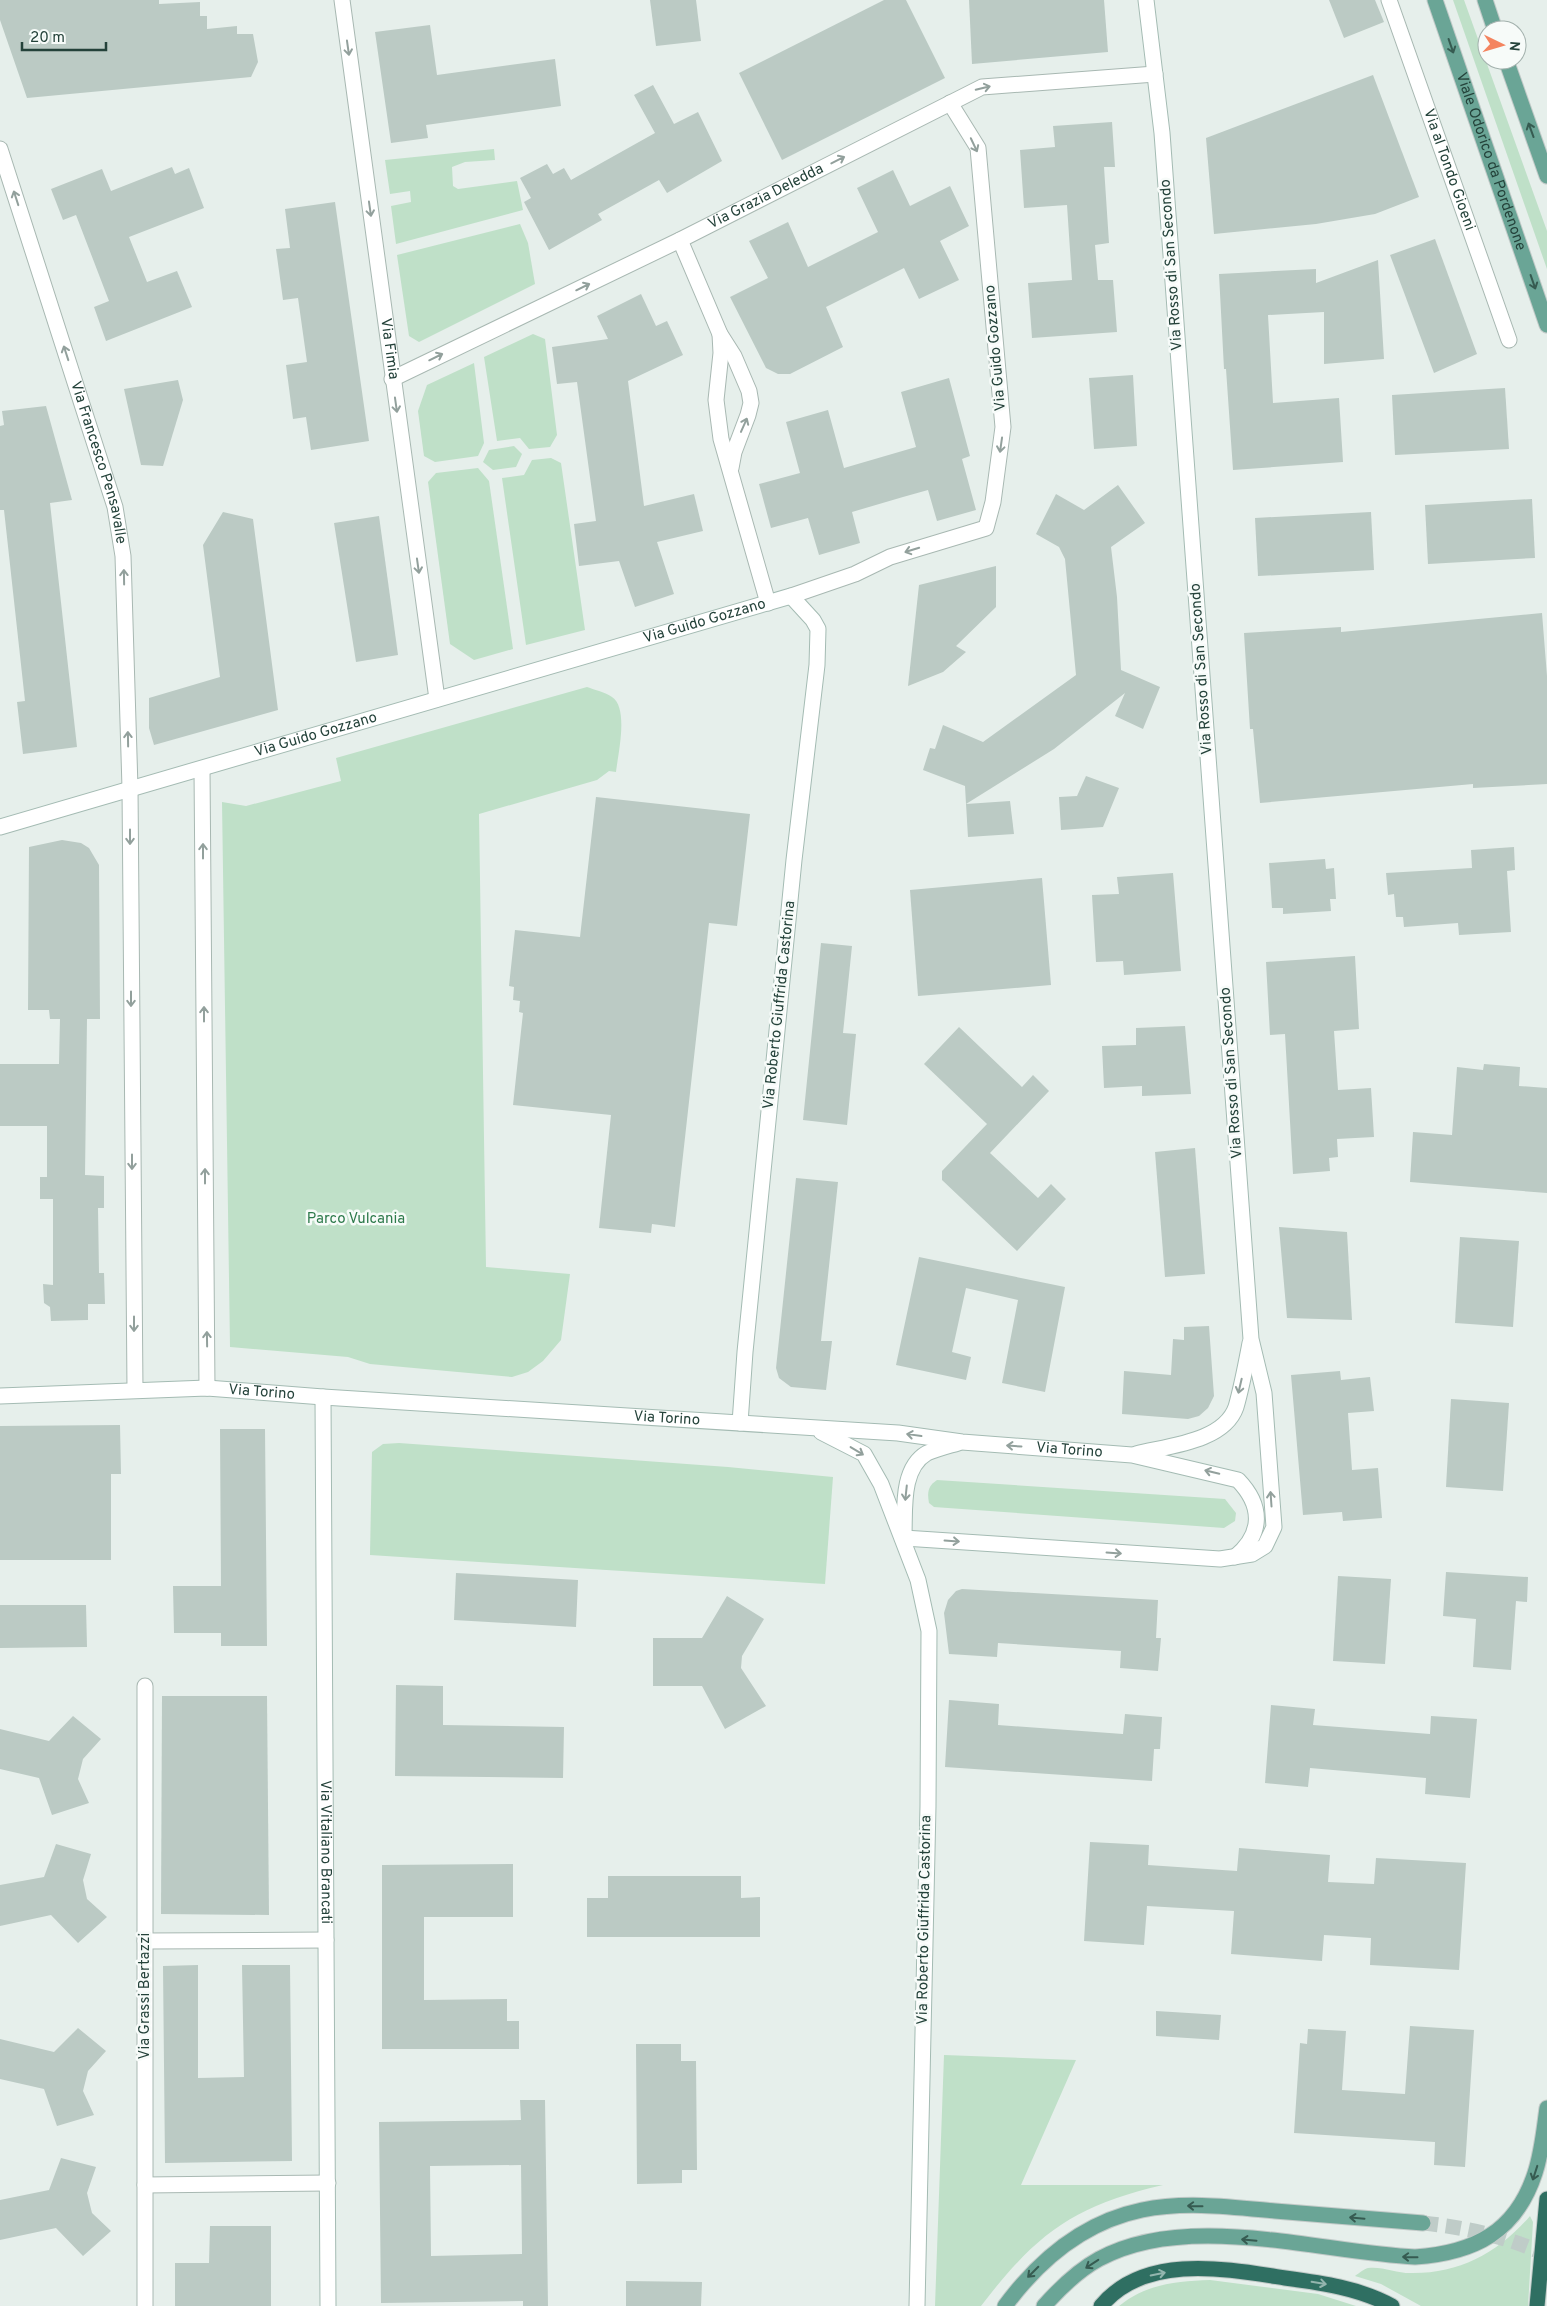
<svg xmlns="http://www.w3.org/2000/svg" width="1547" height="2306" font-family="Overpass,sans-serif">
<rect width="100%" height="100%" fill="#e6efeb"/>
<g fill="#bfe0c8">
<path d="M1453,0h11l83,231v38z"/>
<path d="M494,149l1,11 -30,2 -13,5 1,19 5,3 59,-8 6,29 -127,34 -5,-38 20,-4 -1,-11 -20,3 -5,-34z"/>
<path d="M520,224l8,19 7,41 -116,58 -10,-6 -12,-81z"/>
<path d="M533,334l12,5 12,96 -7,12 -21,2 -9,-11 -23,3 -13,-84z"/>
<path d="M474,363l10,80 -6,13 -43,6 -11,-6 -6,-45 9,-26z"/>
<path d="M514,446l8,8 -6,13 -23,3 -10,-8 6,-12z"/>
<path d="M551,458l10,5 24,167 -59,15 -24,-167 22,-3 8,-15z"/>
<path d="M478,468l11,13 24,168 -39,11 -24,-16 -22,-162 8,-9z"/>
<path d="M587,687c8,3 18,5 25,10 17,11 6,57 4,75l-7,-1 -12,9 -118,34 7,453 84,7 -9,66 -18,21 -15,11 -16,5 -142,-13 -22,-7 -118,-10 -8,-545 24,4 95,-25 -5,-23z"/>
<path d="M399,1443l329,24 105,10 -8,107 -455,-29 2,-103 11,-8z"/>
<path d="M937,1480l288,19 11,14 -1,8 -11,7 -290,-21 -5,-4c-2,-11 -1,-17 8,-23z"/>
<path d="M944,2055l132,5 -55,125h142c-90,21 -127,49 -182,121h-46z"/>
<path d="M1530,2216l3,6 -5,84h-107l-40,-22 -26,-8c4,-3 9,-7 13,-8 13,-2 29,5 42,5 49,1 88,-20 120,-57z"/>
<path d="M1210,2280l108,14 38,12h-237c27,-22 58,-25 91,-26z"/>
</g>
<g fill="#bbcac4" fill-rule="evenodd">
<path d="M0,0h159v4l41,-2v14h7v13l30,-3v8h16l5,28 -7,15 -224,21 -27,-78z"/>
<path d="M650,0h46l5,41 -45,5z"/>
<path d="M884,0h22l39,78 -163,82 -43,-87z"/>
<path d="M969,0h135l4,52 -136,12z"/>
<path d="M1329,0h46l9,22 -40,16z"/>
<path d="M430,25l7,50 118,-16 6,47 -135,19 2,13 -37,5 -16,-111z"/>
<path d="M1373,75l46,122 -44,17 -59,10 -102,10 -8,-96z"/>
<path d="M653,85l21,39 24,-12 24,49 -55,32 -8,-13 -61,34 4,6 -53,30 -25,-48 7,-4 -11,-20 27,-14 6,10 11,-6 7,12 84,-47 -21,-38z"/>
<path d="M1112,122l3,45h-11l5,76 -14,2 3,35h15l4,52 -85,6 -4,-55 44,-3 -5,-75 -43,3 -4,-58 35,-3 -2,-21z"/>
<path d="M172,167l3,7 14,-6 15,40 -75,29 18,45 30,-11 15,36 -86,34 -12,-34 15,-6 -33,-86 -13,5 -12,-31 51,-20 9,22z"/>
<path d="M893,170l17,36 40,-20 19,40 -29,15 19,39 -40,19 -15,-31 -78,39 17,40 -53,27h-12l-12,-6 -36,-71 38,-19 -19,-37 39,-19 20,45 70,-35 -21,-44z"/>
<path d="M335,202l34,239 -58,9 -5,-33 -13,2 -7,-54 21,-3 -9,-64 -15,2 -7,-51 14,-1 -5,-39z"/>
<path d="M1435,239l42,115 -43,19 -44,-118z"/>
<path d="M1378,260l6,99 -60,5v-52l-56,3 5,88 66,-5 4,64 -110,8 -7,-101h-2l-5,-95 97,-5v14z"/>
<path d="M641,294l15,32 11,-5 16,34 -55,26 16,125 50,-12 9,37 -46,11 17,52 -39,13 -16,-46 -40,5 -5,-42 22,-3 -19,-139 -20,2 -5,-37 56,-8 -11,-23z"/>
<path d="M1133,375l4,71 -43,3 -5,-71z"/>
<path d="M949,378l21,78 -8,3 14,51 -39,11 -9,-31 -25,7 -51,15 8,31 -41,12 -11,-37 -37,10 -12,-44 41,-11 -14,-51 42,-12 16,58 72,-21 -15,-55z"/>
<path d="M178,380l5,20 -20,66 -22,-1 -17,-76z"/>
<path d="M1505,388l4,61 -114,6 -3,-60z"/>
<path d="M46,406l26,94 -22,3 27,244 -54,7 -6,-52 8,-1 -21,-191h-4v-84l4,-1 -2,-14z"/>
<path d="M1118,485l27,38 -34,24 6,50 4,73 39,17 -17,42 -28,-13 10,-23 -71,56 -88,55 -1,-18 -42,-16 7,-22 5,1 8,-24 40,17 93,-67 -11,-116 -6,-12 -23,-13 20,-40 28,16z"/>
<path d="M1532,499l3,59 -107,6 -3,-59z"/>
<path d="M223,512l30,7 25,191 -124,35 -5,-17v-30l71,-21 -17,-132z"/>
<path d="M1371,512l3,58 -116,6 -3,-58z"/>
<path d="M379,516l19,139 -42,7 -22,-139z"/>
<path d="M996,566v41l-40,39 10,6 -23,20 -35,14 11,-101z"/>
<path d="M1542,613l5,63v108l-74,4v-4l-213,19 -7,-74h-3l-6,-96 97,-6v5z"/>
<path d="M1086,776l33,12 -16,39 -42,3 -2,-33 18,-1z"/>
<path d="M596,797l154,17 -13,112 -28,-3 -34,304 -23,-3 -1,9 -52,-5 12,-113 -98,-10 10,-92 -4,-1 1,-11 -7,-1 1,-13 -5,-1 6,-56 65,7z"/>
<path d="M1010,801l4,33 -46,3 -2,-33z"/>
<path d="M62,840l19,3 8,5 10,17 1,154h-13l-2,156 19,1v32h-6l1,65h5l1,31h-17v16l-37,1 -1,-14 -6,-4 -1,-19 10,1v-86h-13v-22h7v-51h-47v-62h59l1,-45h-10l-1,-9h-21l1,-163z"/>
<path d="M1514,847l1,23 -8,1 4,61 -52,3 -1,-12 -54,4 -1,-10h-7l-2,-23 -6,1 -2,-22 86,-5 -1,-18z"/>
<path d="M1325,859l1,10 8,-1 2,31h-6l1,12 -48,3v-6h-11l-3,-45z"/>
<path d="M1173,873l8,98 -57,4 -1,-14 -27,1 -4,-67 27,-1 -2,-17z"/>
<path d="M1042,878l9,107 -133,11 -8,-106z"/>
<path d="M821,943l31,3 -9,87 13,1 -9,91 -44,-5z"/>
<path d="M1355,956l4,73 -25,2 4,59 33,-2 3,49 -37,2 1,18 -9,1 1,13 -37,3 -8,-140 -15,1 -4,-73z"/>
<path d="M1185,1026l6,68 -49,2v-10l-38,2 -2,-42 34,-1v-17z"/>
<path d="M959,1027l63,60 11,-12 16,16 -59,62 48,45 13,-14 15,15 -49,52 -75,-71v-9l45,-47 -63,-60z"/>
<path d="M1484,1064l36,3 -1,19 28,2v105l-137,-11 3,-50 39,3 5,-68 26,3z"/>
<path d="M1195,1148l10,126 -40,3 -10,-125z"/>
<path d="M796,1178l42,4 -17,159h11l-6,49 -35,-3 -12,-9 -3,-10z"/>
<path d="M1279,1227l68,5 5,88 -65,-2z"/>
<path d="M1460,1237l59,4 -6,86 -58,-4z"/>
<path d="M919,1257l146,30 -20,105 -43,-9 16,-83 -52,-12 -14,64 19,5 -5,23 -70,-15z"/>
<path d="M1209,1326l5,70 -6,12 -9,8 -11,3 -66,-5 2,-43 47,4 2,-36 11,1v-13z"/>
<path d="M1340,1371l1,9 29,-3 4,34 -26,2 4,57 26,-2 4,50 -39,3 -1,-9 -39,3 -12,-140z"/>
<path d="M1451,1399l58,4 -6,88 -57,-4z"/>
<path d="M120,1425l1,49h-10v86h-111v-134z"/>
<path d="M220,1429h45l2,217h-46v-13h-47l-1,-47h48z"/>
<path d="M1446,1572l82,5 -1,25 -11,-1 -5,69 -38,-3 3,-48 -33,-3z"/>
<path d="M456,1573l122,7 -2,47 -122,-7z"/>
<path d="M1338,1576l53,3 -6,85 -52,-3z"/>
<path d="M962,1589l196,11 -2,38h5l-3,33 -38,-3 1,-17 -123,-8 -1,14 -48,-3 -5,-41 4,-13 8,-9z"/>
<path d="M727,1596l37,23 -22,37 -1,12 25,38 -41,23 -23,-43h-49v-48h49z"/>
<path d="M0,1605h86l1,42 -87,1z"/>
<path d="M396,1685l47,1v39l121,2 -1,51 -168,-2z"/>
<path d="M162,1696h105l2,219 -108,-1z"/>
<path d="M949,1700l50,4 -1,21 125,9 2,-20 37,3 -2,32h-6l-2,32 -207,-14z"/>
<path d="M1271,1705l44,4 -2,16 117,9 1,-18 46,3 -7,79 -45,-4 1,-16 -116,-10 -2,19 -43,-4z"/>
<path d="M73,1716l28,23 -18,20 -5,20 11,24 -37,12 -13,-37 -39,-9v-40l49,12z"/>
<path d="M1090,1842l59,3 -1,20 89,6 2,-23 91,7 -2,27 46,2 2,-26 90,5 -7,107 -89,-5 1,-27 -47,-3 -2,26 -91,-7 3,-43 -87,-5 -3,39 -60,-4z"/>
<path d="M56,1844l35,10 -8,26 4,19 20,18 -29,26 -27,-28 -51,11v-41l44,-8z"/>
<path d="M513,1864v53h-89v83l83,-1v22h12v28h-137v-184z"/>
<path d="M608,1876h133v22l19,-1v40h-173v-39h21z"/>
<path d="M198,1965v113l46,-1 -2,-112h48l2,196 -127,2 -2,-197z"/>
<path d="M1156,2011l65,4 -2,25 -63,-4z"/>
<path d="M1410,2026l64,4 -9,137 -31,-2 1,-23 -141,-9 6,-90 7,1 1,-15 38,2 -4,59 63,4z"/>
<path d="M78,2028l28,23 -18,20 -5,20 11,24 -37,11 -13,-37 -44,-10v-40l54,13z"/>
<path d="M636,2044h45v17h15l1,109h-15v13l-45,1z"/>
<path d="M520,2100h25l3,206h-25v-5l-142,2 -2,-181 142,-2zM521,2165l1,89 -91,2 -1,-90z"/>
<path d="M61,2158l35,9 -9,26 5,20 19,18 -28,25 -27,-28 -56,12v-40l49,-10z"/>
<path d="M210,2226h61v80h-96v-43h34z"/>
<path d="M626,2281l76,1 -1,24h-75z"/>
</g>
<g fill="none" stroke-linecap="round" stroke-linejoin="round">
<path stroke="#bfccc8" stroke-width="15" stroke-dasharray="15 8" stroke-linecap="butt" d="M1423,2223c46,5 82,13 124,32"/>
<g stroke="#a8b8b2" stroke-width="17">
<g id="street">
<path id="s1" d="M342,0l95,699"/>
<path id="s2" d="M1389,0l120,340"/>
<path id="s3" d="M0,149l115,358 8,49 7,232 5,602"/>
<path d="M680,240l40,94 14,22 15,35 2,12 -3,12 -14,37 -3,16"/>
<path d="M720,334l1,19 -5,47 5,39 47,164"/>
<path id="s4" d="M392,379l288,-139 302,-153 173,-13"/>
<path d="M791,596l64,-22 35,-17 96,-29 7,-26 10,-75 -25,-279 -28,-45"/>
<path d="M202,769l5,619"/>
<path d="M145,1941l181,-1"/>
<path d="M145,2185l183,-2"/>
<path d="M145,2306v-620"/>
</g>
</g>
<g stroke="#a4bbb3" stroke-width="17">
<g id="secondary">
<path id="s5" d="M0,827l791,-231 22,24 5,9 -1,36 -23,195 -49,492 -5,71"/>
<path id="s6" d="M0,1396l207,-8 116,9 575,36 64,9 170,13 106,25c25,26 25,54 -3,77"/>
<path id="s7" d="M323,1397l5,909"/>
<path d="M821,1432l43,22 17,30 37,96 11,51 -1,175 -11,500"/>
<path d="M1136,1454c31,-8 88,-12 100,-47 6,-21 10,-43 14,-64"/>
<path d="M904,1534c1,-25 -3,-66 23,-81 9,-4 21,-7 31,-10"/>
<path d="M904,1538l316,21 32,-5 13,-8 9,-19 -10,-134 -13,-54 -89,-1206 -16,-133"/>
</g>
</g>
<g stroke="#c2cac8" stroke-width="17">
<g id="primary">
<path id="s8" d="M1435,0l112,325"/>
<path d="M1485,0l10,30"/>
<path d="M1506,60l41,116"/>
<path d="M1005,2306c34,-46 79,-84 137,-96 43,-9 90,-3 133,1 49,4 98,8 148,12"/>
<path d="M1044,2306c16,-18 33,-35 55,-47 88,-48 219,-7 316,-2 59,-4 101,-25 120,-84 7,-21 9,-44 12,-65"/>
</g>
</g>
<g stroke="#c2cac8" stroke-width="17">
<g id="highway">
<path d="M1101,2306c44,-53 126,-37 184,-28 37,5 74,10 107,28"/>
<path d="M1537,2306l10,-107"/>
</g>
</g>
<use href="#street" stroke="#fff" stroke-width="15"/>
<use href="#secondary" stroke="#fff" stroke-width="15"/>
<use href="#primary" stroke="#6aa596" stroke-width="15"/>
<use href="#highway" stroke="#2f6f62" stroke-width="15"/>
</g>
<defs><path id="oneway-shaft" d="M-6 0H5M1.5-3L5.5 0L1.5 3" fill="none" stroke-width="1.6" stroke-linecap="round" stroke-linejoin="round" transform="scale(1.25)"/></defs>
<g stroke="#365b51">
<use href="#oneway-shaft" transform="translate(1451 46) rotate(71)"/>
<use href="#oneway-shaft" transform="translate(1531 130) rotate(-110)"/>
<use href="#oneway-shaft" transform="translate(1533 282) rotate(71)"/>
<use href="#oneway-shaft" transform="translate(1535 2173) rotate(108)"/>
<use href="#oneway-shaft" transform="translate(1195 2206) rotate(-179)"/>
<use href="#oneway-shaft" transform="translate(1357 2218) rotate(-175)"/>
<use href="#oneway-shaft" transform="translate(1249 2240) rotate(-175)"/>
<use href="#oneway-shaft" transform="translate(1410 2257) rotate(-179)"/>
<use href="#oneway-shaft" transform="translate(1092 2264) rotate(147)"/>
<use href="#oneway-shaft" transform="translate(1033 2272) rotate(135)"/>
</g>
<g stroke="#92a09c">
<use href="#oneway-shaft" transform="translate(348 48) rotate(82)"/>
<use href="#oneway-shaft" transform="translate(983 88) rotate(-14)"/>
<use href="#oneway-shaft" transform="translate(974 145) rotate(65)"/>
<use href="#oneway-shaft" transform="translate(838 160) rotate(-27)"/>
<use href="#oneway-shaft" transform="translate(16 198) rotate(-108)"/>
<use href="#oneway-shaft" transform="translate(370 209) rotate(82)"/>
<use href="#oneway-shaft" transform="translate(583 287) rotate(-26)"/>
<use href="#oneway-shaft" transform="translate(66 353) rotate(-108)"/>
<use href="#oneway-shaft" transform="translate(436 357) rotate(-26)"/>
<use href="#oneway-shaft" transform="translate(396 405) rotate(82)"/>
<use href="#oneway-shaft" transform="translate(744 425) rotate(-66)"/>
<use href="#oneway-shaft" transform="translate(1001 445) rotate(98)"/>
<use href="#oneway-shaft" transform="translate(912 550) rotate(163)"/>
<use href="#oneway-shaft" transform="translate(418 566) rotate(82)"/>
<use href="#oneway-shaft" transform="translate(124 577) rotate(-91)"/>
<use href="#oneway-shaft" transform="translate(128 739) rotate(-91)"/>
<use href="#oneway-shaft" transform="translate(130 837) rotate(90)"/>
<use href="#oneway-shaft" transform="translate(203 851) rotate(-90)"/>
<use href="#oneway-shaft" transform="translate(131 999) rotate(90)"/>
<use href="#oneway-shaft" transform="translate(204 1014) rotate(-90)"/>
<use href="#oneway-shaft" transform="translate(132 1162) rotate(90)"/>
<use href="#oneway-shaft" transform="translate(205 1176) rotate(-90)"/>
<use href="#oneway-shaft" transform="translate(134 1324) rotate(90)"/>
<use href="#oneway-shaft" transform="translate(207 1339) rotate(-91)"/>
<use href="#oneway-shaft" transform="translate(1240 1386) rotate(103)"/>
<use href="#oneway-shaft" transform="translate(914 1435) rotate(-172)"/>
<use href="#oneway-shaft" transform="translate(1014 1446) rotate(-176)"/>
<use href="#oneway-shaft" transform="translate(857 1451) rotate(31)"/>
<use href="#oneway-shaft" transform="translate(1212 1472) rotate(-167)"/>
<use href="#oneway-shaft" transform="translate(906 1493) rotate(96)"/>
<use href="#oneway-shaft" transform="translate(1271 1499) rotate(-94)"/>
<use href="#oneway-shaft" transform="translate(952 1541) rotate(4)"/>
<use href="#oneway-shaft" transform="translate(1114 1553) rotate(4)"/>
</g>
<g stroke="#93b5ae">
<use href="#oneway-shaft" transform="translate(1158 2274) rotate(-12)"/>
<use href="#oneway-shaft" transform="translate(1319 2283) rotate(9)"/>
</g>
<g text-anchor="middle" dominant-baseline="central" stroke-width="5" stroke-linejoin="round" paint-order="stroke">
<g font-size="15" fill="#24423a" stroke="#f7fbf9">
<text stroke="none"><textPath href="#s8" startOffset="171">Viale Odorico da Pordenone</textPath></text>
<text stroke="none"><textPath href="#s2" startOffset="180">Via al Tondo Gioeni</textPath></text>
<text stroke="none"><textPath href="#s4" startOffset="416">Via Grazia Deledda</textPath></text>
<text transform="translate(1172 265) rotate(-94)">Via Rosso di San Secondo</text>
<text transform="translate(996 348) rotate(-95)">Via Guido Gozzano</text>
<text stroke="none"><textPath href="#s1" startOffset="352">Via Fimia</textPath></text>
<text stroke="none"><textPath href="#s3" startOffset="329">Via Francesco Pensavalle</textPath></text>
<text stroke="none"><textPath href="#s5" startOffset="734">Via Guido Gozzano</textPath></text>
<text transform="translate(1202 669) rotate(-94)">Via Rosso di San Secondo</text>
<text stroke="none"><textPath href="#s5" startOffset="329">Via Guido Gozzano</textPath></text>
<text transform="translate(780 1005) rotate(-84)">Via Roberto Giuffrida Castorina</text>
<text transform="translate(1232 1073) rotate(-94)">Via Rosso di San Secondo</text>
<text stroke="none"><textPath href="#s6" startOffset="262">Via Torino</textPath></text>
<text stroke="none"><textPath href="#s6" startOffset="668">Via Torino</textPath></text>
<text stroke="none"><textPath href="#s6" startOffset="1072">Via Torino</textPath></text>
<text stroke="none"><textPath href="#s7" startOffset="455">Via Vitaliano Brancati</textPath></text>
<text transform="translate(925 1920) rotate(-89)">Via Roberto Giuffrida Castorina</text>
<text transform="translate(145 1996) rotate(-90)">Via Grassi Bertazzi</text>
</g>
<g font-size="15" fill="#2d7a4b" stroke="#f7fbf9">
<text x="356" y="1219">Parco Vulcania</text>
</g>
</g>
<g transform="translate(1502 45) rotate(95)"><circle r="24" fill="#f7fbf9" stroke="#a3b1ad"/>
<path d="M0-4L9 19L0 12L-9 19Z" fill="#f4845f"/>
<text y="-8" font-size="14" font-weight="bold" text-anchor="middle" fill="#24423a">N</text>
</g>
<path d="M22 42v8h84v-8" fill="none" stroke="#24423a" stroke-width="2.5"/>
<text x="30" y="42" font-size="15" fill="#24423a" stroke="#f7fbf9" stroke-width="4" paint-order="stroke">20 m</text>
</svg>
